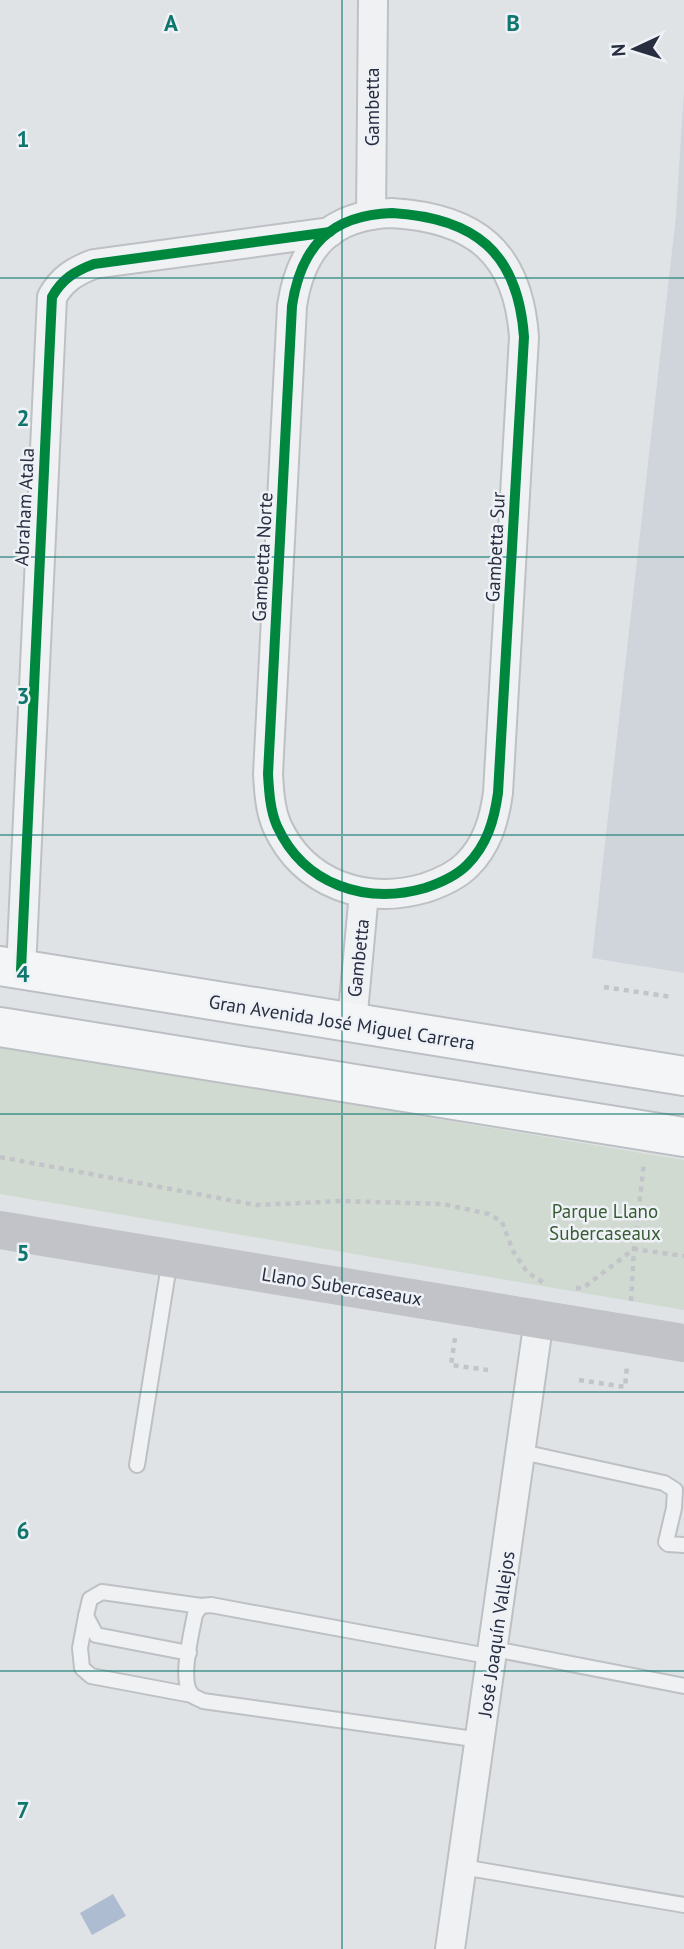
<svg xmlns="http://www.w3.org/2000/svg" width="684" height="1949" font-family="'PT Sans',sans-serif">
<rect width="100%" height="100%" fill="#e0e3e6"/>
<path fill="#d0d4db" d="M684,90v883l-92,-15 84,-742z"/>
<path fill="#d0dad1" d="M0,1046l684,114v150l-684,-116z"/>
<path fill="#aebcd2" d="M113,1894l13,22 -34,19 -12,-22z"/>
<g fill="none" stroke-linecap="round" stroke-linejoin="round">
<g stroke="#bdc0c4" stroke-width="18">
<g id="lane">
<path d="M522,1452l142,31 11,7 -1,18 -8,34 2,2 16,1"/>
<path d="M137,1465l33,-206"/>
<path d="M86,1616l-6,32 2,20 9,8 101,19"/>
<path d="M494,1649l190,37"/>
<path d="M189,1653l-93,-18 -10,-19 4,-17 12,-7 99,14"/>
<path d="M481,1740l-278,-39c-3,-2 -7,-3 -10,-5 -15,-13 -1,-64 2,-82l6,-8 10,-1 282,52"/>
<path d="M462,1867l222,38"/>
</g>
</g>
<g stroke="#bdc0c4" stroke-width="32">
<g id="street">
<path d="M392,213c83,5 126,39 132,124l-26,456c-4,28 -11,52 -31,72 -11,11 -27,18 -42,23 -59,17 -121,-3 -148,-62 -7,-16 -8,-35 -9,-52l24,-468c9,-60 39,-91 100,-93z"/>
<path d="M371,215l2,-215"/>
<path d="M21,970l31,-673c10,-18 23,-26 42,-33l236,-32"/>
<path d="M352,1023l12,-130"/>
<path d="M450,1949l89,-630"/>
</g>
</g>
<g stroke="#bcbfc4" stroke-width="42">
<g id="primary">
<path d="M0,966l684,110"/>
<path d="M0,1027l684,110"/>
</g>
</g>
<g stroke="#c2c4c9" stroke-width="4.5" stroke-dasharray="5 5" stroke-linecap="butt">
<path d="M604,987l68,10"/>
<path d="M0,1157l256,48 86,-4 101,3 46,10 13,8 11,29 14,21 17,11"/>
<path d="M576,1288h7l51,-39 50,7"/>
<path d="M631,1301l3,-52 10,-86"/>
<path d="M455,1338l-4,27 37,5"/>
<path d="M579,1380l46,7 2,-21"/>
</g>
<use href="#lane" stroke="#f0f1f2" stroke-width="14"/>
<use href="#street" stroke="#f0f1f2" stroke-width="28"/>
<path stroke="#c1c3c9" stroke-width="38" d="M0,1230l684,113"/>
<use href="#primary" stroke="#f4f5f6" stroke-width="38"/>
<g stroke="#eef1f6" stroke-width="15">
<g id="cycleway">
<path d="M392,213c83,5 126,39 132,124l-26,456c-4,28 -11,52 -31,72 -11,11 -27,18 -42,23 -59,17 -121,-3 -148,-62 -7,-16 -8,-35 -9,-52l24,-468c9,-60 39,-91 100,-93z"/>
<path d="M21,970l31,-673c10,-18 23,-26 42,-33l236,-32"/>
</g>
</g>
<use href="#cycleway" stroke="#00873e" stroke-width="10"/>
</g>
<path fill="none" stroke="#0f766e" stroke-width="2" stroke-opacity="0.55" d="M342,0v1949M0,278h684M0,557h684M0,835h684M0,1114h684M0,1392h684M0,1671h684"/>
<g text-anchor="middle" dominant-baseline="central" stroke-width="5" stroke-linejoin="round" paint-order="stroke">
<g font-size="19" fill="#272e40" stroke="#eef1f6">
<text transform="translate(372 107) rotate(-90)">Gambetta</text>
<text transform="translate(24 507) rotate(-87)">Abraham Atala</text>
<text transform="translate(495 547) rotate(-87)">Gambetta Sur</text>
<text transform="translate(262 557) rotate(-87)">Gambetta Norte</text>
<text transform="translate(358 958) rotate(-84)">Gambetta</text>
<text transform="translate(342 1022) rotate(9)">Gran Avenida José Miguel Carrera</text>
<text transform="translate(342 1286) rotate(9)">Llano Subercaseaux</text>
<text transform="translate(496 1634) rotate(-82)">José Joaquín Vallejos</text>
</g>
<g font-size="19" fill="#395c34" stroke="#eef1f6">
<text x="605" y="1211">Parque Llano<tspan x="605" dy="22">Subercaseaux</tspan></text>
</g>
</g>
<g font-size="23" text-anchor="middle" font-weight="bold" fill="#0f766e" stroke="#eef1f6" stroke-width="5" stroke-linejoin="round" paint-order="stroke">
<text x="171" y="31">A</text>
<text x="513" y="31">B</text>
<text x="23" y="147">1</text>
<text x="23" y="426">2</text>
<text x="23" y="704">3</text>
<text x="23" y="982">4</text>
<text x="23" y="1261">5</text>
<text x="23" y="1539">6</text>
<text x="23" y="1818">7</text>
</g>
<g transform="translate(635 49) rotate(266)" stroke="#eef1f6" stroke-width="5" paint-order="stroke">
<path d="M0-5L12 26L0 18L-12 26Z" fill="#272e40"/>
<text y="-10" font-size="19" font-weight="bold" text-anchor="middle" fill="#272e40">N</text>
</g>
</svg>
